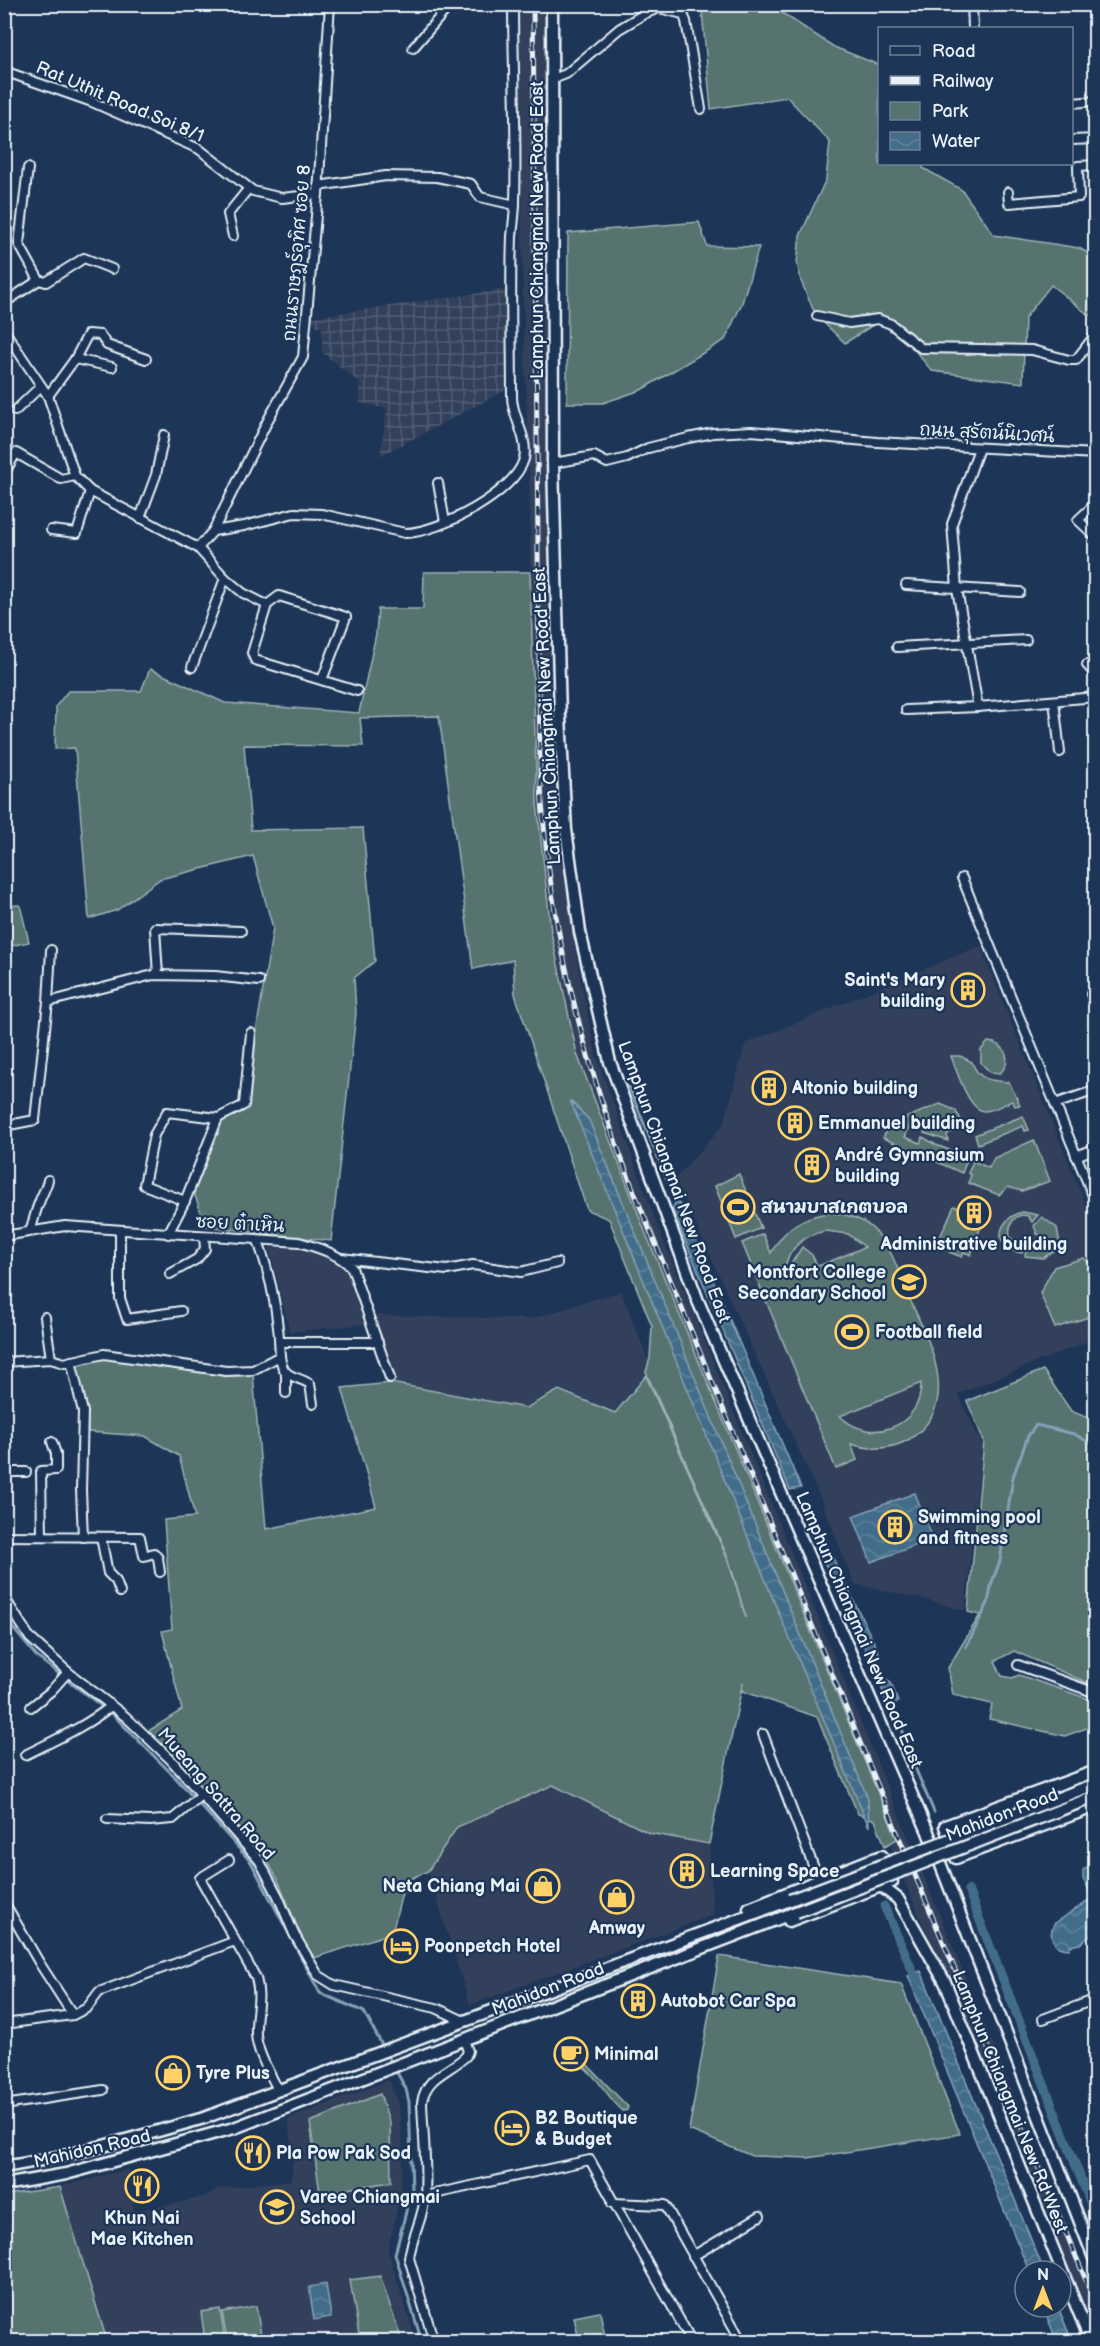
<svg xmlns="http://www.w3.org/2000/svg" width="1100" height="2346" font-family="'Balsamiq Sans','Playpen Sans Thai',sans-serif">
<defs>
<pattern id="industrial-grid" width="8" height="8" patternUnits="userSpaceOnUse" patternTransform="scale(1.5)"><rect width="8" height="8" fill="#31415c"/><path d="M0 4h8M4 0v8" fill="none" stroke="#4f5d74"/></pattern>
<pattern id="water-waves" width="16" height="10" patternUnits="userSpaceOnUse" patternTransform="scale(1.5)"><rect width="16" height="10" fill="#436d8a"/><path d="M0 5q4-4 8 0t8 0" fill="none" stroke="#5e829b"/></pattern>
</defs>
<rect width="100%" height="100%" fill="#1d3557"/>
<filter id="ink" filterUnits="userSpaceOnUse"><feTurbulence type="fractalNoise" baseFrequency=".0167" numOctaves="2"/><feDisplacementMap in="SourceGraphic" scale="12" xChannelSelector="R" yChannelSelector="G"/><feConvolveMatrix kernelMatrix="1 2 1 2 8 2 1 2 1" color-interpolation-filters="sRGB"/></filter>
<g filter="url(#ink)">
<g fill="#31415c">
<path d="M519,5h26l1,443 7,336 25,183 18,88 58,162 441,1077v38l-92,-224 -92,-211 -114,-290 -217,-533 -13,-51 -31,-173 -5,-145 -1,-199 -7,-210z"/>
<path d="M980,946l115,281 1,111 -138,56 24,51 -17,166 -37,-11 -74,-16 -33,-85 -146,-320 49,-55 21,-80z"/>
<path d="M269,1247l42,2 38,18 17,57 -76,8z"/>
<path d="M621,1291l30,76 -37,45 -55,-24 -33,19 -134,-25 -17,-67 156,4z"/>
<path d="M553,1785l96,48 60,11 4,71 -243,90 -42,-134 29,-44z"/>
<path d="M389,2080l10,25 4,47 -3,44 -12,54 28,91h-309l-47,-154 68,-18 6,42 44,-8 29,-7 10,-7 74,-9 2,-21 -5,-40z"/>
</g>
<path fill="url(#industrial-grid)" d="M508,289l2,99 -130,68 7,-47 -27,-6v-20l-38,-31v-23l-16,-11z"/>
<g fill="#567370" stroke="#9fb2b4" stroke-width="1.5" fill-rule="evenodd">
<path d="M681,5h89l64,42 45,18 1,99h42l1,4 39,22 32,45 85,13 16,9v53l-5,6 -39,-31 -26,33 -2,65 -91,-12 -20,-24 -33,-26 -34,22 -21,-20 -11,-14 -12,-28 -4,-18 3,-27 26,-57 4,-37 -43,-45 -76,12 -9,-97z"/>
<path d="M699,222l8,24 52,1 -17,56 -17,37 -84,50 -38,13h-36l1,-170z"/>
<path d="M424,572h106l7,231 14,129 26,122 67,175 253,610 -12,7 -10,-26 -17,-6 -41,-97 -75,-26 1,-9 -34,162 -60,-11 -96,-48 -96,42 -29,44 -23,10 -13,52 -81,26 -33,-79 -14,-25 -117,-123 35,-22 -20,-79 10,-2 -8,-109 31,-3 -16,-61 -34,-20 -57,-4 -2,-30 -10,-38 29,-7 121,17h27l13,155 110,-22 -34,-119 49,-5 135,25 33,-18 56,23 31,-37 82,184 18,58 -17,-58 -83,-188 4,-14 2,-32 -43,-107 -22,-9 -72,-216 -2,-34 -40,9 -34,-253 -79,2 3,28 -119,-1 7,85 112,-2 12,133 -21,17 2,35 -25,228 -125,-15 -12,-33 28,-72 21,-9 30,-184 -20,-72 -93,23 -43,31 -28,9 -14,-171 -20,1 1,-43 12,-15h73l9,-22 75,34 134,10 17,-79 2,-25h45z"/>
<path d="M20,905l9,37 -24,5v-41z"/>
<path d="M988,1042c18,1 25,19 12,31l-10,-1 -9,-9v-13z"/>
<path d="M951,1056h9l12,6c6,19 20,19 37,20l11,23 -5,1 -3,-5c-8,3 -18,10 -27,10 -16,1 -29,-42 -34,-55z"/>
<path d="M940,1104l15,6 9,14 -1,3 -16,7 1,7 -24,-8 4,-8 -15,-6 -8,18 15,6 3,-6 13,8 32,12 -6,16 -79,-35 4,-9 -4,-2z"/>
<path d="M1023,1116l6,14 -4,1 -2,-5 -45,18 -3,-9z"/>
<path d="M1034,1140l16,41 -28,10 -14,-4 -9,8 -31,-12 3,-8 -3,-2 5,-12 16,7 5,-10z"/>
<path d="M739,1174l22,54 -25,11 -21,-53z"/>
<path d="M954,1206l8,3 -3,8 22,9 -6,18 -13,-4 -1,4 12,5 -2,6 -7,-3 -2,5 -13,-5 4,-10 -13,-5z"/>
<path d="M1023,1212l15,3 -6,7 -4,-6c-14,-4 -20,9 -18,21l7,6 6,1 -1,9c-5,-1 -11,-2 -14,-5 -17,-13 -1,-34 15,-36z"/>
<path d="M831,1213c17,1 33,6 45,19 16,16 23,41 31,61 20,45 59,112 1,147 -18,10 -38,10 -57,4l6,16 -21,9 -94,-226 21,-9 8,19c13,-25 32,-38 60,-40zM826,1231l22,3 17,13 -81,33c-1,-26 16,-45 42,-49zM921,1383c1,44 -51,63 -81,33z"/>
<path d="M1042,1217l15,11 3,16 -23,-10 -3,-8z"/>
<path d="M1030,1239l3,2 4,-2 20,10 -14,9 -18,-2 2,-15z"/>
<path d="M802,1247l10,8 5,10 -25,10 -5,-5z"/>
<path d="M1084,1258l4,4 7,-1v54l-40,13 -15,-35 14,-26z"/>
<path d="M1043,1370l28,41 24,10v265l-81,-35 -19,10 7,15 10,2 7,-3 76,26v24l-30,11 -76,-17 3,-15 -39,-9 -5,-27 32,-53 -12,-3 16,-171 -17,-40z"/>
<path d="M719,1956l182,28 59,150 -152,24 -56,-2 -63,-26z"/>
<path d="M580,2057l48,50 -1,3 -4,1c-16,-13 -24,-34 -42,-46l-3,-5z"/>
<path d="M380,2094l10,30 1,58 -71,11 -10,-71z"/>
<path d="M60,2187l47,154h-102v-146z"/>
<path d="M380,2276l22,65h-45l-1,-6h3l-9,-55z"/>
<path d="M256,2306l6,35h-35l-5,-29z"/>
<path d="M220,2309l5,32h-20l-4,-29z"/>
<path d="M600,2312l6,29h-27l-5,-24z"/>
</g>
<g fill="url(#water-waves)" stroke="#85a2b6" stroke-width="1.5">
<path d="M570,1100l19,20 279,679 1,28 -96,-228z"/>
<path d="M676,1201l6,6 119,281 -11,2 -118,-281z"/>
<path d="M915,1493l18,46 -62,23 -18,-46z"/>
<path d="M812,1515l68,140 -6,7 -4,-3 -66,-140z"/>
<path d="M888,1681l3,2 7,19 -5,4 -6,-2 -7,-21z"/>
<path d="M1095,1862v70l-15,12 -10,2 -1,3c-14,0 -22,-12 -15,-25l39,-27 -10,-18v-9z"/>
<path d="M921,1971l123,300h-15l-121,-295z"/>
<path d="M326,2284l5,33 -17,3 -5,-33z"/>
<path d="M1043,2307h15l14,34h-15z"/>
</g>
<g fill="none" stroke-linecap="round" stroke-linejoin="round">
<g stroke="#85a2b6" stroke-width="3">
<path d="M629,1087l39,95"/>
<path d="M4,1614l8,13 25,30 75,57 63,63 76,85 69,131 44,19 42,77 3,13 3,87 -17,65 27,88"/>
<path d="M966,1647l22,-44 4,-21 8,-21 13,-84 15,-41 8,-11 38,9 22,12"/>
<path d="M874,1658l4,9"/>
<path d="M898,1716l15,47 21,49"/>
</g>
<g stroke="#436d8a" stroke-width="9">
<path d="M968,1890l128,327"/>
<path d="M884,1906l34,77"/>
</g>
<g stroke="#e8f1f8" stroke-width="12">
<g id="street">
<path d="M972,4l1,24"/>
<path d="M413,48l38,-44"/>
<path d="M4,71l88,31 107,47 54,42 29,7 36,-4"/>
<path d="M553,79l13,-5 53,-45 25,-15 15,-6 24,6 3,7 15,88"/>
<path d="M1072,103l24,-2"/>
<path d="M1072,140l24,-1"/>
<path d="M318,186l68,-10 51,1 34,7 9,13 35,8"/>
<path d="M1008,192l1,11 70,-6 -1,-31 18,-1"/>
<path d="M233,236l-5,-22 21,-26"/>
<path d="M39,280l7,2 38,-24 28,11"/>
<path d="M4,303l35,-23 -20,-36 9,-76"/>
<path d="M817,316l32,7 29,-4 13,5 30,24 111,2 37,10h7l20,-26"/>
<path d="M4,330l44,66 27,80 15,15 108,57 27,30 18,15 24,12"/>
<path d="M75,359l37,8"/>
<path d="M48,396l27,-37 13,-25 12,1 7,10 39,14"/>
<path d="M15,411l26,-25"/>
<path d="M553,463l41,-7 13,7 20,-5 21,-10 40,-10 25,-5 38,-2 126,11 219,12"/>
<path d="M4,474l12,-21 45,26 14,-3"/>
<path d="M438,483l7,39"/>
<path d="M1096,503l-18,17 18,17"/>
<path d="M140,518l16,-43 8,-40"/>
<path d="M51,530l26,3 13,-42"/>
<path d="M213,531l31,-5 50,-13 28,1 83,19c33,0 110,-40 119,-74 5,-21 -12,-42 -12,-62 0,-53 -2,-107 0,-160 1,-12 3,-24 3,-36 2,-66 -2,-131 -2,-197"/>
<path d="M198,548l15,-17 56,-113 34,-61 15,-163 12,-190"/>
<path d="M906,585l114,7"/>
<path d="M897,647l129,-7"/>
<path d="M1087,665l9,10"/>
<path d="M192,667l33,-89"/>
<path d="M322,680l24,-63 -67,-21 -12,9 -15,48 3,7 102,31"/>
<path d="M1054,701l6,51"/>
<path d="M978,707l-21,-118 -5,-65 27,-76"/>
<path d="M906,710l72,-3 118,-10"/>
<path d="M962,878l134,325"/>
<path d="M158,975l-3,-47 86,3"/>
<path d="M1096,992l-5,2 5,12"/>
<path d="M48,1002l105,-27 62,1 44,5"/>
<path d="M1055,1104l41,-14"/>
<path d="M4,1126l31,-6 13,-118 3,-52"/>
<path d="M1076,1156l20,-8"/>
<path d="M185,1201l-41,-16 10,-50 13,-23 51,6"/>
<path d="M120,1230v68l7,21 54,-8"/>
<path d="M30,1231c4,-10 5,-19 9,-28 3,-9 7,-14 9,-23"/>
<path d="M168,1234l17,-33 33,-83 26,-13 7,-72"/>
<path d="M4,1236l61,-10 234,16c19,6 39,11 53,26l38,110"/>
<path d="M341,1258l106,12 26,-5 48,7 36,-9"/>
<path d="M170,1274l27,-15 8,-10 -1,-12"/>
<path d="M45,1317l6,42"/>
<path d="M280,1342h98"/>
<path d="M280,1356c3,24 14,18 30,28l3,20"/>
<path d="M71,1361l12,51 -2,78 2,47"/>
<path d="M4,1362l47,-3 13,4 40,-9 122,17 27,-1 27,-14c-1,-38 -9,-79 -22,-115"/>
<path d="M286,1373v20"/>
<path d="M4,1472h22"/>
<path d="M42,1535l-1,-64 15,-1v-16l-4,-12"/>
<path d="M4,1536l136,1 4,19 10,-3 4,5 2,14"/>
<path d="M101,1537l7,36 8,8 4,11"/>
<path d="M4,1597l26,41 38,34 58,45 45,43 88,100 19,36 16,38 24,41 16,10 102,23 28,13"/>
<path d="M4,1621l11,-6"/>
<path d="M1018,1665l78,28"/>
<path d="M31,1707l20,-16 17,-19"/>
<path d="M763,1734l56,147"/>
<path d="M25,1755c30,-15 60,-28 86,-49"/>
<path d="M107,1819l43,2 23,-2 28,-24"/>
<path d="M229,1860l-29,18 56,100c6,21 -1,35 0,56 1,19 14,39 22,56"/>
<path d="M4,1902l36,62 33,51"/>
<path d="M1043,2019l53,-20"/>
<path d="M4,2024l69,-9 14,-7 12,-16 136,-51"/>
<path d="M4,2105l99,-15"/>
<path d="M425,2196l165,-36 102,182"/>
<path d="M612,2203l53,2 77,137"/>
<path d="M693,2256l67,-40"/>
<path d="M434,2342l-25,-84c3,-22 15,-41 16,-63 2,-30 -2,-62 -3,-93 4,-26 27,-30 44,-46l2,-5 -4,-11"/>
</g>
</g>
<g stroke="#e8f1f8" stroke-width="15">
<g id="secondary">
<path d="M552,4l1,459 7,253 6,114 14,102 30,130 88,239 230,531 168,431"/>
<path d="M1096,1771l-151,55 11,32 140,-52"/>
<path d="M1082,1789l14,-5"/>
<path d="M870,1860l12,-4 10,26 -11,4"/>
<path d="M881,1886l17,13 47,83 146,360"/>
<path d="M749,1908l121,-48 11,26 -92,35"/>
<path d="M4,2167c68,-11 134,-30 200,-49l586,-218"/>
<path d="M4,2185l62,-11 168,-46 562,-216"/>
</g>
</g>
<use href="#street" stroke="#1d3557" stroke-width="8"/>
<use href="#secondary" stroke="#1d3557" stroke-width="10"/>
<g stroke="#e8f1f8" stroke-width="5">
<path id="rail" d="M533,4l7,763c6,147 41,290 95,427l261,636 200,474"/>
</g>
<use href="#rail" stroke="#1d3557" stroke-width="3" stroke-dasharray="9" stroke-linecap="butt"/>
<g stroke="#e8f1f8" stroke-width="15" stroke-linecap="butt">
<g id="secondary-bridge">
<path d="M790,1900l292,-111"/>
<path d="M796,1912l290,-112"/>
</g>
</g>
<use href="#secondary-bridge" stroke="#1d3557" stroke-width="10"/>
</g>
</g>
<defs>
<g id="building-ring" transform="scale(1.725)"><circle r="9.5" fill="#1d3557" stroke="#ffd166" stroke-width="1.5"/><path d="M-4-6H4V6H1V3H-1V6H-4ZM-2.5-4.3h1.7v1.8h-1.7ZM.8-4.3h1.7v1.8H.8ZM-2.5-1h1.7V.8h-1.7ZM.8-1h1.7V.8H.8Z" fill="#ffd166"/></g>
<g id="stadium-ring" transform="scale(1.725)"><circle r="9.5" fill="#1d3557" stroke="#ffd166" stroke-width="1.5"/><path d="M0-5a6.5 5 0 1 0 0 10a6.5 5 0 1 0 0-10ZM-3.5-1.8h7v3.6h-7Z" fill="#ffd166"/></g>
<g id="school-ring" transform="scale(1.725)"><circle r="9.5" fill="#1d3557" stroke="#ffd166" stroke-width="1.5"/><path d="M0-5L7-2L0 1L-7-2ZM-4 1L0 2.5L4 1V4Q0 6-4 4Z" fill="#ffd166"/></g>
<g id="shop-ring" transform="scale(1.725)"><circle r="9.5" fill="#1d3557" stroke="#ffd166" stroke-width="1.5"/><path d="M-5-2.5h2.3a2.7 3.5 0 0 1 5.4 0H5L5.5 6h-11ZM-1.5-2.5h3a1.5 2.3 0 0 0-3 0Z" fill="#ffd166"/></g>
<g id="hotel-ring" transform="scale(1.725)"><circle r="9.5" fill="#1d3557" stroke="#ffd166" stroke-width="1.5"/><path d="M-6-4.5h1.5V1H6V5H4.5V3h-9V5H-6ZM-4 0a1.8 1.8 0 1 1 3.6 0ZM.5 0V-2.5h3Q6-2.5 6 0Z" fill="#ffd166"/></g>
<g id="cafe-ring" transform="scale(1.725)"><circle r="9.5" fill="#1d3557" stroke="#ffd166" stroke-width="1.5"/><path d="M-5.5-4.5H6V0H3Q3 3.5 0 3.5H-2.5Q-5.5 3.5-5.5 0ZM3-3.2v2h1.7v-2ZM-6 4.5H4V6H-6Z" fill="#ffd166"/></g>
<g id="restaurant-ring" transform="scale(1.725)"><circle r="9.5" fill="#1d3557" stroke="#ffd166" stroke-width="1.5"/><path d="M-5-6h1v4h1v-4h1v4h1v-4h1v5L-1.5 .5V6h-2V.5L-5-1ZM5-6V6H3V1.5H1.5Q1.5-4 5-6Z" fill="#ffd166"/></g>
</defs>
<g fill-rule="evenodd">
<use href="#building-ring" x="968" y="990"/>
<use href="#building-ring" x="769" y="1088"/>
<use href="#building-ring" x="795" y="1123"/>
<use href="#building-ring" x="812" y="1165"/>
<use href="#stadium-ring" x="738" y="1207"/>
<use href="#building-ring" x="974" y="1213"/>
<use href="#school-ring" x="909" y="1282"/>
<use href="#stadium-ring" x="852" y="1332"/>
<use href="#building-ring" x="895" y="1527"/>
<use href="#building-ring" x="687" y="1871"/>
<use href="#shop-ring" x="543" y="1886"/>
<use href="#shop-ring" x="617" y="1897"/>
<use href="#hotel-ring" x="401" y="1946"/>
<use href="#building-ring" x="638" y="2001"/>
<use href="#cafe-ring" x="571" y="2054"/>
<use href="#shop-ring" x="173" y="2073"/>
<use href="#hotel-ring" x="512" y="2128"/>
<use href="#restaurant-ring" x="253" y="2153"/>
<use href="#restaurant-ring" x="142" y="2186"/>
<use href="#school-ring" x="277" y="2207"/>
</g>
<g text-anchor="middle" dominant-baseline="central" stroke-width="4.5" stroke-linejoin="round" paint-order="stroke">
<g font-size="18" fill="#e8f1f8" stroke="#1d3557">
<text transform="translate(120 102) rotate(23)">Rat Uthit Road Soi 8/1</text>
<text transform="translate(537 230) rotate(-90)">Lamphun Chiangmai New Road East</text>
<text transform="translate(297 253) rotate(-85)">ถนนราษฎร์อุทิศ ซอย 8</text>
<text transform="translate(987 433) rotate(3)">ถนน สุรัตน์นิเวศน์</text>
<text transform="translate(547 716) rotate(-93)">Lamphun Chiangmai New Road East</text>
<text transform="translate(674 1182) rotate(70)">Lamphun Chiangmai New Road East</text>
<text transform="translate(240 1224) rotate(3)">ซอย ต๋าเหิน</text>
<text transform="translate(859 1630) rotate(67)">Lamphun Chiangmai New Road East</text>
<text transform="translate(216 1794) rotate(49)">Mueang Sattra Road</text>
<text transform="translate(1002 1815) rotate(-21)">Mahidon Road</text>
<text transform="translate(548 1989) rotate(-21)">Mahidon Road</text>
<text transform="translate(1010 2102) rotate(68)">Lamphun Chiangmai New Rd West</text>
<text transform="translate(92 2149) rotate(-13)">Mahidon Road</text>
</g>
<g font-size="18" font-weight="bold" fill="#e8f1f8" stroke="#1d3557" text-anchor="start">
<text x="945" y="980" text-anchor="end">Saint's Mary<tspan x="945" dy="21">building</tspan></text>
<text x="792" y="1088">Altonio building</text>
<text x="818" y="1123">Emmanuel building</text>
<text x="835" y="1155">André Gymnasium<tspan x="835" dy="21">building</tspan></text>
<text x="761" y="1207">สนามบาสเกตบอล</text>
<text x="974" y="1244" text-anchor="middle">Administrative building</text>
<text x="886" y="1272" text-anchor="end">Montfort College<tspan x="886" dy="21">Secondary School</tspan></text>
<text x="875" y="1332">Football field</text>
<text x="918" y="1517">Swimming pool<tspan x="918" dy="21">and fitness</tspan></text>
<text x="710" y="1871">Learning Space</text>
<text x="520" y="1886" text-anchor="end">Neta Chiang Mai</text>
<text x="617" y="1928" text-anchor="middle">Amway</text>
<text x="424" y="1946">Poonpetch Hotel</text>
<text x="661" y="2001">Autobot Car Spa</text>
<text x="594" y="2054">Minimal</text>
<text x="196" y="2073">Tyre Plus</text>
<text x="535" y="2118">B2 Boutique<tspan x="535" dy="21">&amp; Budget</tspan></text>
<text x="276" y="2153">Pla Pow Pak Sod</text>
<text x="300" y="2197">Varee Chiangmai<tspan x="300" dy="21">School</tspan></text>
<text x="142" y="2218" text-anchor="middle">Khun Nai<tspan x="142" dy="21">Mae Kitchen</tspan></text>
</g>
</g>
<rect width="1100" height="2346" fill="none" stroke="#1d3557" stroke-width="24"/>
<rect x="12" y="12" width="1076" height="2322" fill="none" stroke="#e8f1f8" stroke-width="2" filter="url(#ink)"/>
<rect x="878" y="27" width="195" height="138" fill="#1d3557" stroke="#6e8097" stroke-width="1.5"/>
<rect x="890" y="46" width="30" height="9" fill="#1d3557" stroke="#6e8097" stroke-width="1.5"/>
<text x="932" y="57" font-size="18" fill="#e8f1f8">Road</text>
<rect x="890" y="76" width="30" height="9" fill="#e8f1f8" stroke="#6e8097" stroke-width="1.5"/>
<text x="932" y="87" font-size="18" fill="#e8f1f8">Railway</text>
<rect x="890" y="102" width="30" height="18" fill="#567370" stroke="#6e8097" stroke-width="1.5"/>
<text x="932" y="117" font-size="18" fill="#e8f1f8">Park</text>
<rect x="890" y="132" width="30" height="18" fill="url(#water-waves)" stroke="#6e8097" stroke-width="1.5"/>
<text x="932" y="147" font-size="18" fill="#e8f1f8">Water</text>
<g transform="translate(1043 2289)"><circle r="28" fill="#1d3557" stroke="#6e8097" stroke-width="1.5"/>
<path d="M0-4.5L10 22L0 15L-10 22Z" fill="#ffd166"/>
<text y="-9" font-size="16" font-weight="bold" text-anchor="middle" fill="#e8f1f8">N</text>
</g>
</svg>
